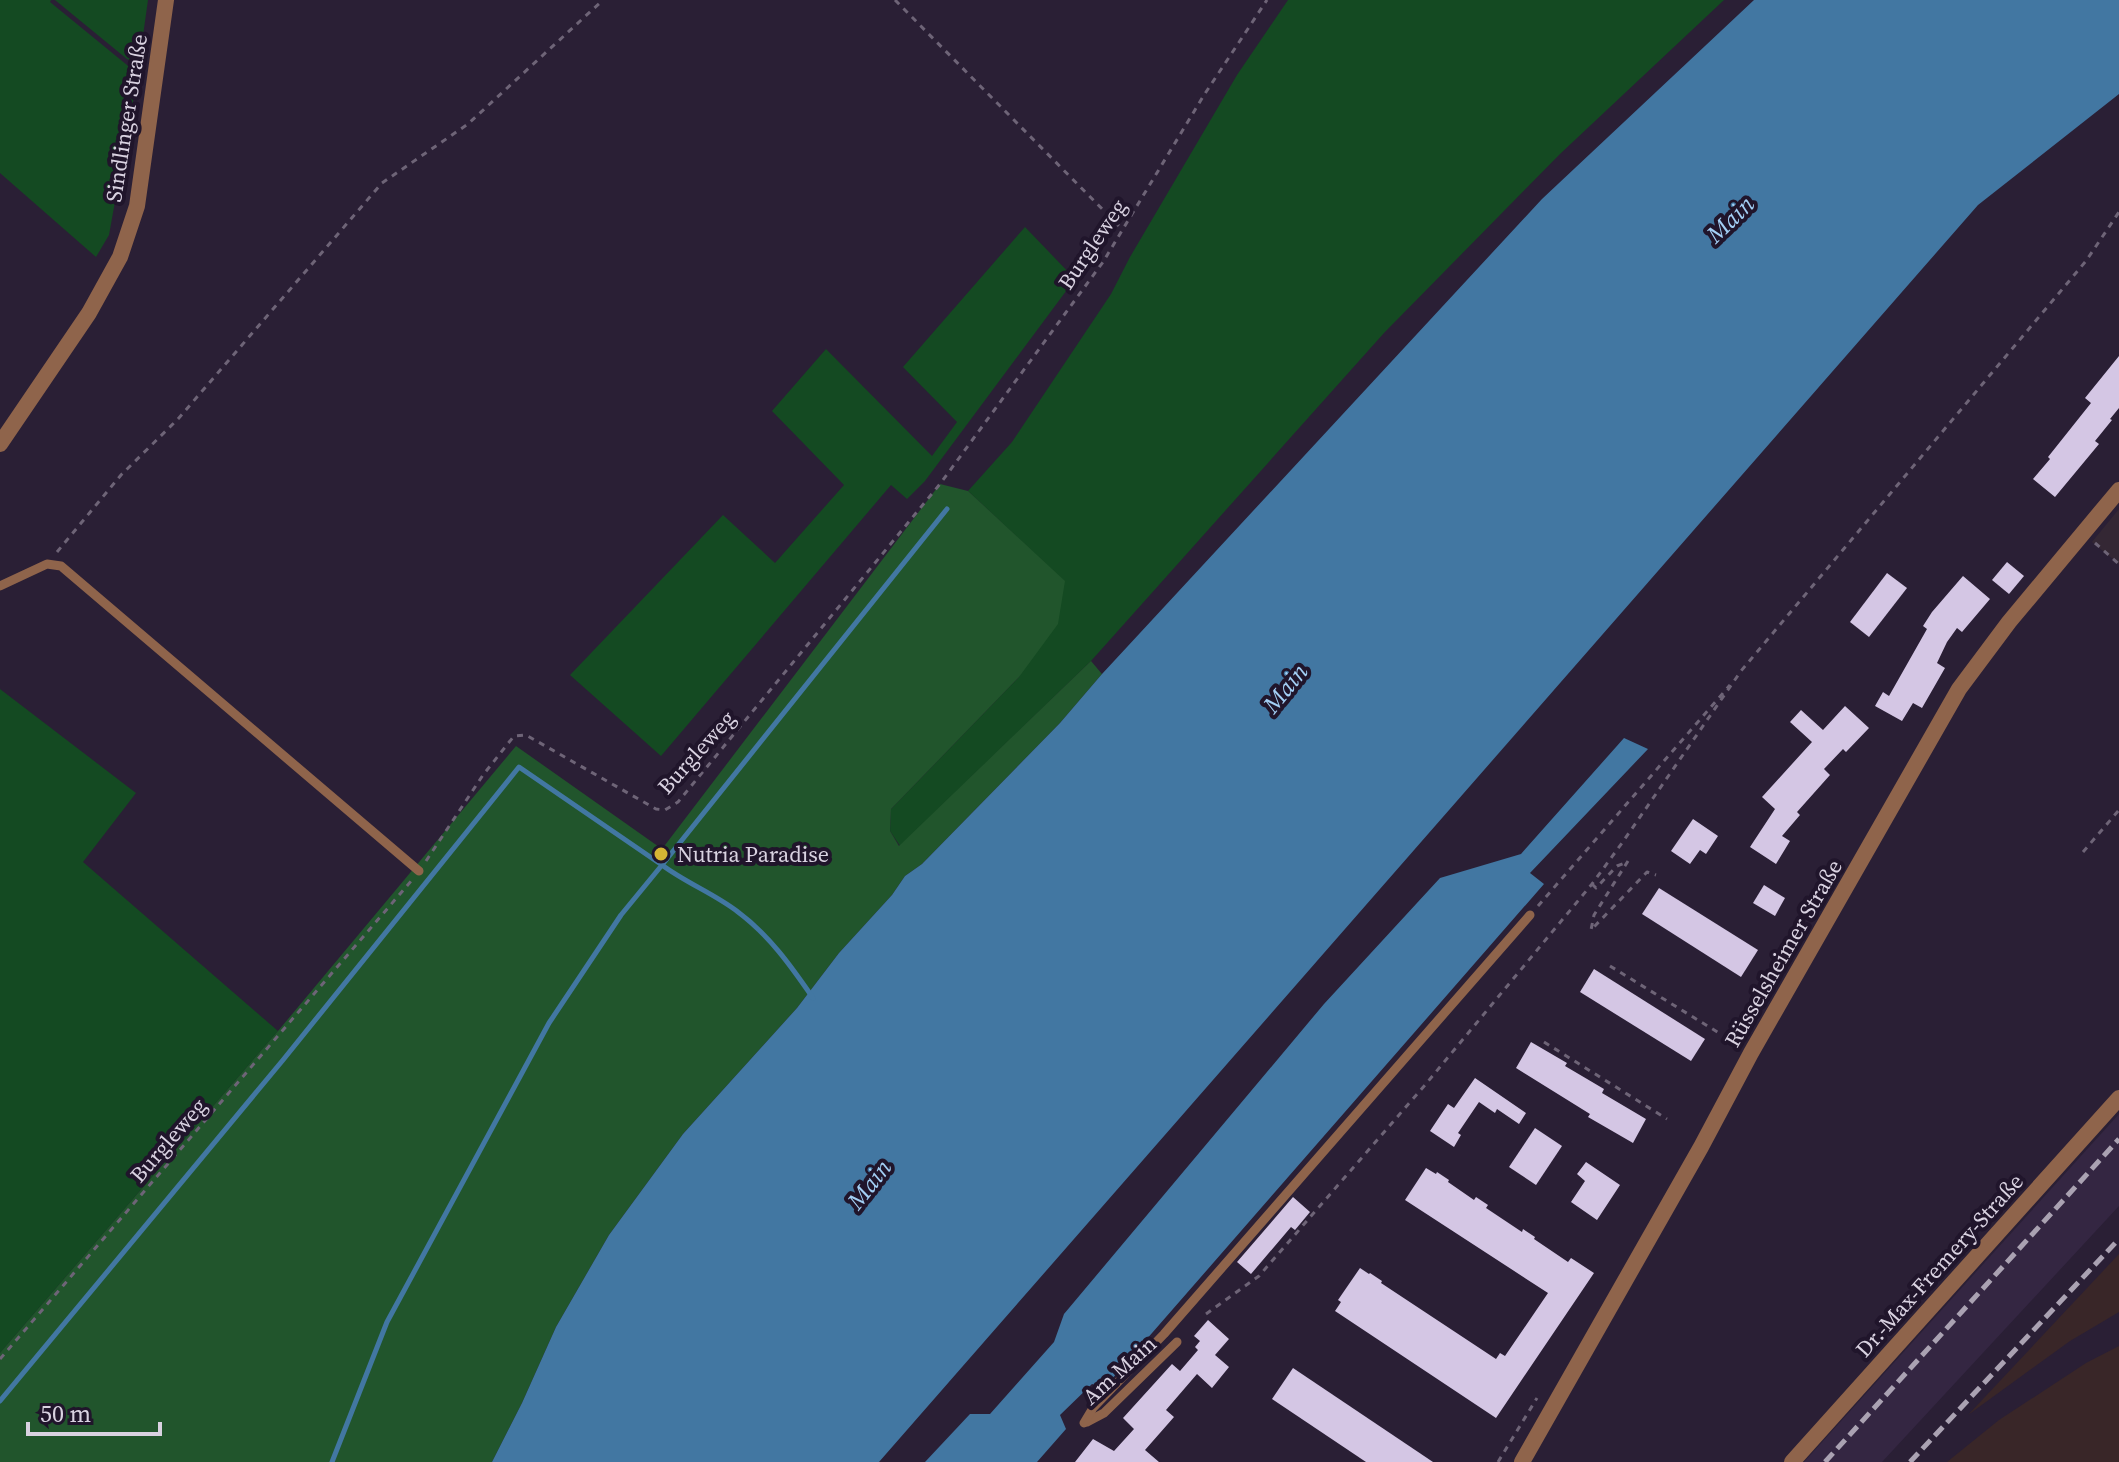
<svg xmlns="http://www.w3.org/2000/svg" width="2119" height="1462" font-family="'Source Serif 4',serif">
<rect width="100%" height="100%" fill="#2a1f35"/>
<path fill="#342734" d="M2119,509v55l-27,-22z"/>
<g fill="#392628">
<path d="M2119,1254v58l-49,29 -102,74z"/>
<path d="M2119,1346v116h-172l52,-42 87,-57z"/>
</g>
<path fill="#342642" d="M2119,1114v92l-237,256h-78z"/>
<g fill="#144a22">
<path d="M0,0h51l-1,2 88,72 -29,161 -13,22 -96,-84z"/>
<path d="M55,0h93l-9,64 -12,-5z"/>
<path d="M1288,0h436l-164,154 -176,179 -293,328 -191,185 -10,-15 1,-22 128,-132 45,-96 -96,-90 44,-49 99,-148 19,-37 107,-182z"/>
<path d="M1025,227l50,52 -150,202 -18,18 -16,-14 -230,271 -91,-81 153,-160 52,48 69,-78 -72,-74 54,-62 106,107 25,-34 -54,-55z"/>
<path d="M0,689l136,104 -53,69 195,169 -278,322z"/>
</g>
<path fill="#21552c" d="M940,484l28,7 97,90 -7,43 -39,53 -128,132 -1,22 9,15 192,-185 11,13 -42,49 -138,141 -17,12 -13,19 -53,58 -42,55 -114,126 -74,101 -53,92 -34,76 -30,59h-492v-109l278,-322 238,-285 146,103z"/>
<g fill="#4277a2">
<path d="M1754,0h365v94l-141,111 -1099,1257h-387l30,-59 34,-76 53,-92 74,-101 114,-126 42,-55 53,-58 13,-19 17,-12 138,-141 42,-49 440,-475z"/>
<path d="M1624,738l24,11 -118,124 14,11 -440,504 -12,-4 -32,31 6,14 -29,33h-112l45,-48h20l64,-72 10,-28 260,-310 116,-126 81,-24z"/>
</g>
<g fill="none" stroke-linecap="round" stroke-linejoin="round">
<g stroke="#4277a2" stroke-width="5">
<path d="M813,998c-22,-32 -44,-63 -75,-86 -23,-18 -52,-29 -76,-47l285,-356"/>
<path d="M0,1401l283,-341 236,-293 143,98 -41,50 -72,108 -162,299 -55,140"/>
</g>
</g>
<g fill="#d4c6e4">
<path d="M2119,356v52l-9,11 2,1 -17,21 4,3 -44,53 -22,-18 17,-20 -2,-2 43,-54 -6,-5z"/>
<path d="M2007,562l17,14 -15,18 -17,-14z"/>
<path d="M1887,573l20,15 -38,49 -19,-15z"/>
<path d="M1963,576l27,23 -28,33 -5,-4 -10,14 -10,21 8,5 -23,40 -9,-5 -11,18 -27,-15 8,-14 6,4 38,-67 -4,-3 9,-14z"/>
<path d="M1845,706l24,22 -23,24 -3,-3 -19,20 6,6 -33,37 3,3 -18,21 8,5 -14,23 -26,-17 25,-38 -13,-12 50,-55 -22,-20 11,-12 22,20z"/>
<path d="M1693,819l25,17 -12,18 -6,-4 -10,14 -19,-13z"/>
<path d="M1764,885l21,13 -10,18 -22,-13z"/>
<path d="M1659,888l99,62 -17,27 -99,-63z"/>
<path d="M1594,969l111,70 -14,22 -111,-69z"/>
<path d="M1531,1042l36,21 -2,3 39,23 -2,4 44,26 -13,24 -45,-26 2,-3 -74,-46z"/>
<path d="M1475,1078l51,35 -7,11 -22,-15 -2,4 -16,-11 -21,31 3,2 -7,12 -24,-16 18,-27 6,4z"/>
<path d="M1535,1128l27,18 -26,39 -27,-18z"/>
<path d="M1586,1162l34,23 -23,35 -26,-18 14,-21 -8,-7z"/>
<path d="M1426,1168l10,6 1,-2 12,8 -1,2 26,18 2,-3 12,8 -2,3 36,24 1,-3 12,8 -1,2 34,23 3,-4 23,15 -98,145 -161,-107 6,-9 -3,-2 22,-32 9,6 1,-1 12,8 -1,2 115,76 4,-6 5,3 43,-63 -143,-93z"/>
<path d="M1293,1197l17,15 -15,18 -4,-3 -40,47 -14,-12z"/>
<path d="M1208,1320l21,19 -14,16 14,12 -17,21 -15,-14 -31,36 8,7 -29,33 14,12h-84l18,-23 21,12 20,-22 -11,-11 49,-54 8,7 18,-21 -3,-3 5,-6 -6,-5z"/>
<path d="M1293,1368l140,94h-67l-94,-63z"/>
</g>
<g fill="none" stroke-linecap="round" stroke-linejoin="round">
<g stroke="#6e6477" stroke-width="3" stroke-dasharray="6 6" stroke-linecap="butt">
<path d="M895,0l228,230"/>
<path d="M2095,543l24,21"/>
<path d="M57,552l64,-77 57,-56 204,-236 86,-59 135,-124"/>
<path d="M2083,852l36,-42"/>
<path d="M426,861l57,-86 31,-39 12,-1 130,74 9,1 13,-8 262,-318 163,-222 101,-167 63,-95"/>
<path d="M1628,861l-34,54 -3,15 56,-58 9,3"/>
<path d="M1592,884l4,4 21,-22 8,-3"/>
<path d="M1538,906l192,-221"/>
<path d="M1610,966l109,67"/>
<path d="M1544,1042l123,77"/>
<path d="M1206,1314l53,-38 166,-191 167,-201 30,-41 119,-172 345,-410 33,-49"/>
<path d="M0,1359l412,-479"/>
<path d="M1498,1462l39,-64"/>
</g>
<g stroke="#8f644b" stroke-width="9">
<path d="M0,586l47,-22 14,2 358,305"/>
<path d="M1087,1422l17,-9 73,-71"/>
<path d="M1084,1423l9,-15 71,-74 366,-419"/>
</g>
<g stroke="#8f644b" stroke-width="16">
<path d="M1522,1462l179,-315 50,-94 208,-364 50,-67 110,-132"/>
<path d="M1792,1462l327,-364"/>
</g>
<path stroke="#8f644b" stroke-width="16" d="M0,444l89,-131 31,-56 17,-51 29,-206"/>
<g stroke="#aaa2b2" stroke-width="5" stroke-dasharray="12 6" stroke-linecap="butt">
<path d="M1825,1462l294,-323"/>
<path d="M1910,1462l209,-223"/>
</g>
</g>
<circle fill="#d6b534" stroke="#20152b" stroke-width="3" cx="661" cy="854" r="8"/>
<g text-anchor="middle" dominant-baseline="central" stroke-width="8" stroke-linejoin="round" paint-order="stroke">
<g font-size="22" fill="#d9d2e1" stroke="#20152b">
<text transform="translate(126 118) rotate(-81)">Sindlinger Straße</text>
<text transform="translate(1092 244) rotate(-56)">Burgleweg</text>
<text transform="translate(696 752) rotate(-48)">Burgleweg</text>
<text transform="translate(1783 953) rotate(-60)">Rüsselsheimer Straße</text>
<text transform="translate(168 1140) rotate(-49)">Burgleweg</text>
<text transform="translate(1939 1265) rotate(-48)">Dr.-Max-Fremery-Straße</text>
<text transform="translate(1119 1370) rotate(-42)">Am Main</text>
</g>
<g font-size="22" fill="#d9d2e1" stroke="#20152b" text-anchor="start">
<text x="677" y="854">Nutria Paradise</text>
</g>
<g font-size="24" font-style="italic" fill="#a3cff5" stroke="#20152b">
<text transform="translate(1730 219) rotate(-44)">Main</text>
<text transform="translate(1285 688) rotate(-51)">Main</text>
<text transform="translate(869 1184) rotate(-52)">Main</text>
</g>
</g>
<path d="M28 1422v12h132v-12" fill="none" stroke="#d9d2e1" stroke-width="4"/>
<text x="40" y="1422" font-size="24" fill="#d9d2e1" stroke="#20152b" stroke-width="6" paint-order="stroke">50 m</text>
</svg>
